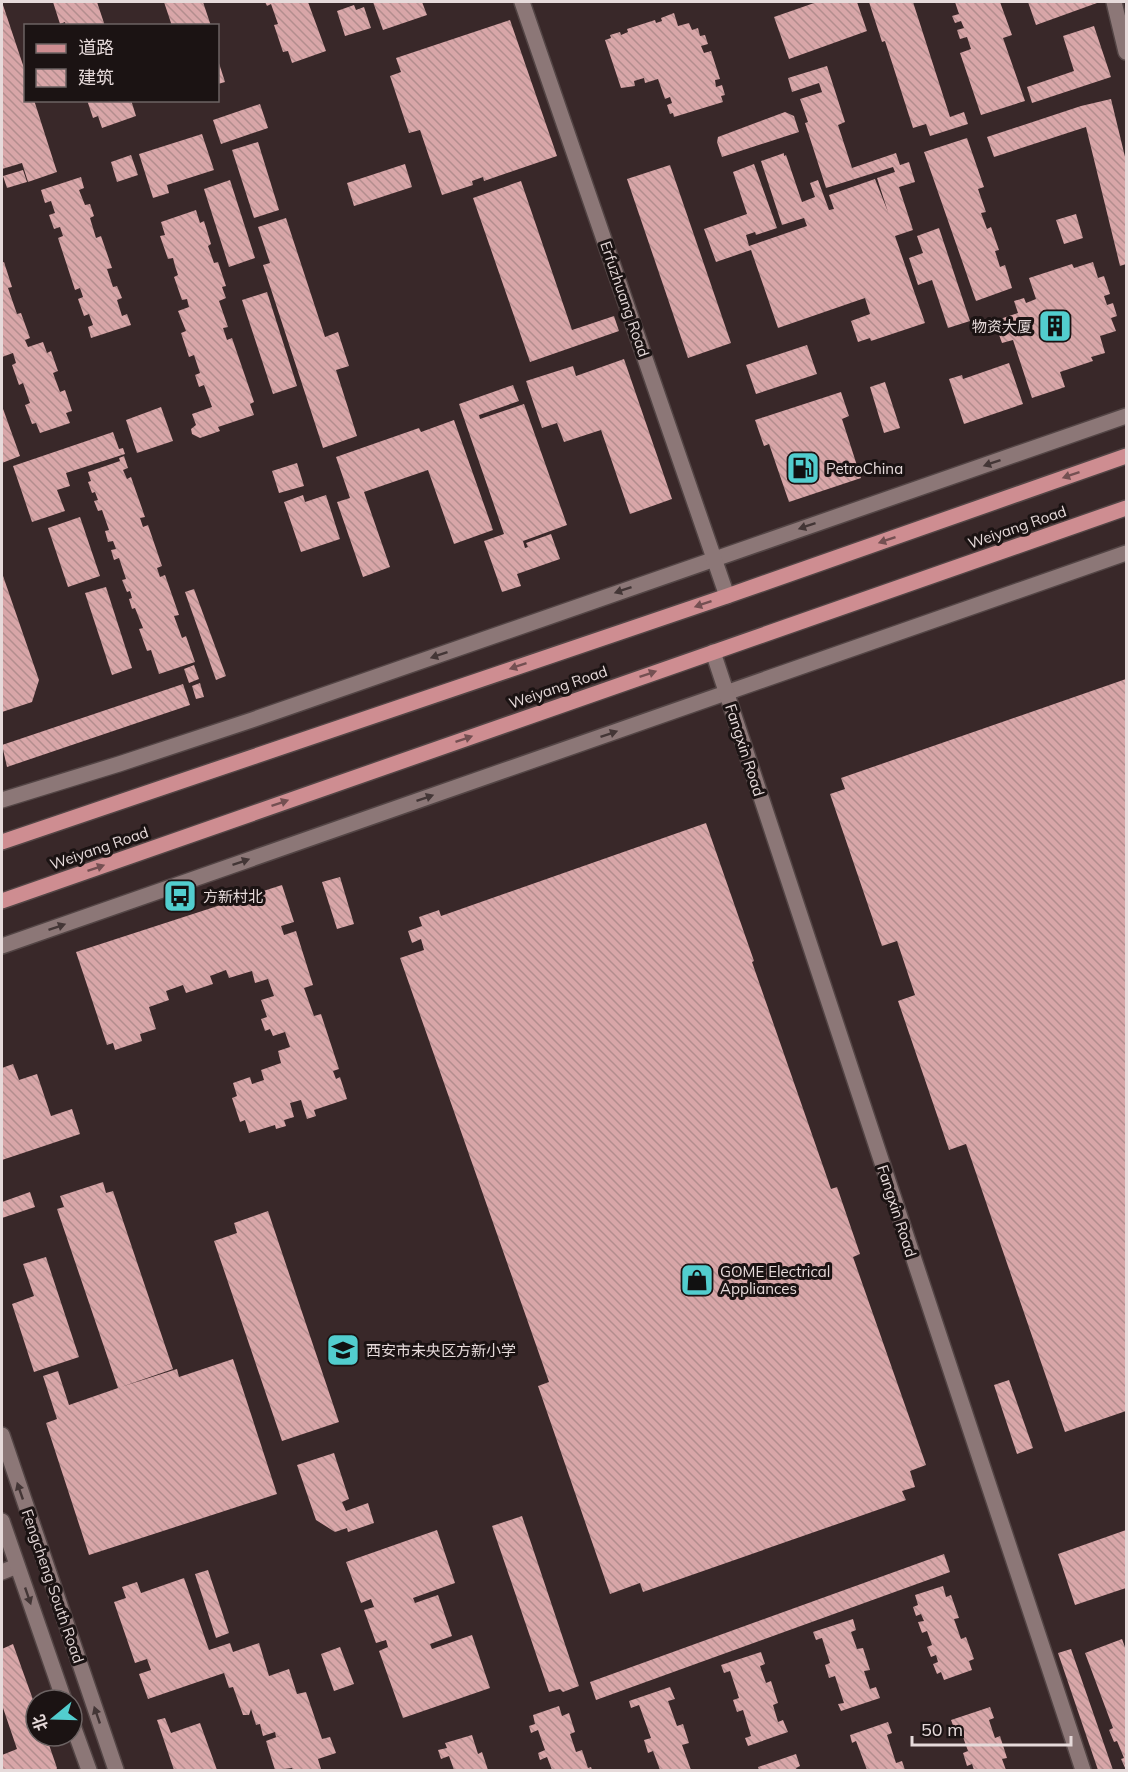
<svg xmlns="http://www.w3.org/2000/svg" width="1128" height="1772" font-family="Mulish,'Noto Sans SC',sans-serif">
<defs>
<pattern id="building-back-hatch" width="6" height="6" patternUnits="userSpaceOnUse" patternTransform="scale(1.5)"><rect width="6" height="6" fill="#d8a6a8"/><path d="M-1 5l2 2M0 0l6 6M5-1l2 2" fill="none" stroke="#b38d8e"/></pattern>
</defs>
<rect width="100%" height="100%" fill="#392829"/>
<g fill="url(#building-back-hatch)">
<path d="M2,2l24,72v26h8l23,72 -29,10 -6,-19 -20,6z"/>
<path d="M53,2h44l8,24h-39l-1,-4 -5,2z"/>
<path d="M164,2h39l8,24h-39z"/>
<path d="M265,2h43l18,49 -34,12 -4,-12 -5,1 -9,-27 4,-1 -7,-20 -4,2z"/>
<path d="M373,2h49l5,13 -44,15z"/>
<path d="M817,2h40l10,29 -78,28 -15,-42z"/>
<path d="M869,2h44l37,115 14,-5 4,12 -38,12 -4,-12 -13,4 -28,-87 -3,1z"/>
<path d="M955,2h45l12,33 -9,3 22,63 -44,14 -21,-62 11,-4 -4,-12 -7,2 -3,-9 7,-2 -3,-7 -6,2 -3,-7 7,-2z"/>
<path d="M1028,2h68l1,1 -61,22z"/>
<path d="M354,5l2,5 8,-3 7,21 -26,8 -8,-25z"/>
<path d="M674,13l4,13 11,-3 3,7 6,-2 2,8 5,-1 3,9 -7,2 3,7 7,-2 9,28 -5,1 1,7 6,-2 3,10 -4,1 2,6 -49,15 -1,-4 -3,1 -3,-9 5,-2 -2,-6 -5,2 -7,-20 -13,4 -1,-5 -10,3 1,5 -14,2 -16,-48 6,-2 -1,-3 10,-3 1,3 7,-3 -1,-3 28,-9 1,3 6,-2 -1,-3z"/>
<path d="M510,20l47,136 -73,25 -1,-4 -11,4 1,4 -31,10 -22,-65 -11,3 -19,-57 11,-4 -5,-14z"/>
<path d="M1094,26l17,51 -79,26 -5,-16 47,-16 -11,-35z"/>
<path d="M218,60l7,22 -7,2z"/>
<path d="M827,66l18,56 -7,3 14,43 44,-15 4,12 9,-3 6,20 -16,5 14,43 -18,6 30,87 -54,18 -1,-3 -12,4 -7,-21 19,-7 -5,-16 -87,30 -27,-78 -35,12 -12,-33 43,-15 -14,-42 21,-8 23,64 -21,7 -1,-3 -9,3 3,11 58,-20 -3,-8 -22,7 -21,-64 23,-8v3l2,-1 16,47 13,-5 -5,-14 8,-3 11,30 5,-1 -5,-14 46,-16 13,33 -11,-34 18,-6 -2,-5 -67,21 -21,-65 3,-1 -8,-23 22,-7 -3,-9 -27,9 -4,-14z"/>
<path d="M1111,99l15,62v103l-6,2 -34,-139 -92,30 -7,-20 94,-31z"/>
<path d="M87,100h44l5,16 -34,12 -4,-12 -5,2z"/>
<path d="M260,104l8,24 -47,16 -8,-24z"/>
<path d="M785,112l9,4 5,16 -77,25 -5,-15 1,-5z"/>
<path d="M202,134l12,36 -47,15 2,8 -16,5 -14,-44z"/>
<path d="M967,138l17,49 -6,2 8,23 -5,1 6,16 4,-2 8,23 -4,1 5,16 5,-2 7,23 -36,13 -52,-149z"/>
<path d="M258,142l21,68 -25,8 -22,-68z"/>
<path d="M131,155l7,20 -21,7 -6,-20z"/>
<path d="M405,164l7,23 -58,19 -7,-23z"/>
<path d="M670,165l61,178 -43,15 -61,-179z"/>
<path d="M23,170l4,12 -20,6 -4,-12z"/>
<path d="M81,177l3,11 -5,2 6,15 5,-1 4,12 -4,2 6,20 5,-2 11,32 -5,1 6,18 4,-1 5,12 -5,2 5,16 5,-2 4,11 -40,13 -3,-11 5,-2 -4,-11 -5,2 -6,-17 5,-2 -3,-9 -5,2 -17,-52 5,-2 -3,-9 -6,2 -5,-14 6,-2 -4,-12 -6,2 -4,-13z"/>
<path d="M230,180l25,78 -26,9 -25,-78z"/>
<path d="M521,181l51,149 42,-14 5,15 -89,31 -57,-164z"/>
<path d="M196,210l4,13 4,-2 7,23 -3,2 6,17 4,-1 8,24 -4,1 4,11 -7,3 9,26 -5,1 4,12 5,-2 22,64 -4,2 4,11 -36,12 2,4 -20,7 -8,-4 -1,-5 5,-4 -4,-11 20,-7 -8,-22 -5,2 -4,-12 5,-2 -6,-18 -5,2 -8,-24 5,-2 -8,-20 11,-4 -2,-8 -5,1 -8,-23 4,-2 -3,-9 -2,-8 -5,1 -8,-23 5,-1 -4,-13z"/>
<path d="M1076,214l7,24 -19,6 -8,-24z"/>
<path d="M286,218l39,119 13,-5 11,34 -13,4 21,66 -34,12 -60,-183 7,-2 -12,-36z"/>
<path d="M939,228l31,93 -22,7 -16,-48 -14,5 -9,-27 14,-5 -6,-17z"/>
<path d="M4,262l8,25 -4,1 9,26 4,-1 9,25 -5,2 3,7 15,-5 4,11 4,-2 7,20 -5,2 7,19 5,-2 7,21 -6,2 4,10 -30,10 -4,-10 -4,1 -7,-19 5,-2 -7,-20 -4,2 -7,-20 4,-2 -3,-10 -11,4v-94z"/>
<path d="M1093,262l5,16 6,-2 6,18 -6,2 3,9 6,-2 4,13 -6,2 5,13 -16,5 5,17 -14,4 2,4 -33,11 5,15 -33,11 -19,-58 -11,3 -8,-22 24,-8 -4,-12 10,-3 2,5 10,-4 -7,-21 43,-14 2,4z"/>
<path d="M267,292l30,94 -24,8 -31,-94z"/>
<path d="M807,345l10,29 -61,20 -10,-29z"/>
<path d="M624,359l48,140 -42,15 -29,-84 -37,12 -7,-19 -15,5 -16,-47 47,-15 3,10z"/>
<path d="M1009,363l14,41 -59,20 -15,-45 13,-4 1,4z"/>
<path d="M885,382l15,46 -16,5 -14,-46z"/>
<path d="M513,385l6,16 -40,14 1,4 44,-15 43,121 -44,16 2,7 3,-1 -2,-4 25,-9 9,25 -43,15 4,12 -19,6 -18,-51 20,-7 -45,-130z"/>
<path d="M841,392l8,24 -7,3 19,59 -72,24 -20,-58 -5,2 -9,-26z"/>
<path d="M2,406l18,50 -18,7z"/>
<path d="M161,407l12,34 -36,12 -11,-33z"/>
<path d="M454,420l39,110 -39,14 -26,-74 -64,22 26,75 -27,10 -26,-75 13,-4 -14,-41 83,-29 2,4z"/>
<path d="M113,432l6,17 4,-1 2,6 -59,19 4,13 -13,4 8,21 -33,11 -19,-56z"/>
<path d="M124,456l4,12 -5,2 4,9 4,-2 14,40 -5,1 3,9 5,-2 14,41 -5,2 3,9 5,-2 14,40 -5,1 8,22 4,-2 9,26 -36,12 -8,-24 -4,1 -8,-22 4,-1 -8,-20 -3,1 -3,-10 3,-1 -2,-7 -3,1 -5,-12 4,-1 -7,-21 -5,2 -3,-10 5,-1 -3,-8 -5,1 -3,-11 4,-1 -7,-20 -4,1 -4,-10 4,-1 -3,-8 -3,1 -4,-11 3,-1 -3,-9 32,-11 -1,-3z"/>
<path d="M297,463l7,23 -25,7 -7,-22z"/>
<path d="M303,495l2,7 21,-7 14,44 -39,13 -17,-50z"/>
<path d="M80,517l20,59 -32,11 -20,-59z"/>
<path d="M2,573l37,107 -7,22 -30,10z"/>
<path d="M106,587l26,81 -20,7 -27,-82z"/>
<path d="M194,589l32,87 -10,4 -31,-88z"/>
<path d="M194,665l5,14 -10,4 -5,-14z"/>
<path d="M1126,679v732l-61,21 -99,-288 -17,6 -51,-149 17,-6 -18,-54 -15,5 -52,-152 15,-5 -4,-11z"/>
<path d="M200,683l4,14 -8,2 -4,-13z"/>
<path d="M183,684l7,21 -183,62 -5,-22z"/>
<path d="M706,823l48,138 -2,1 79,227 6,-2 23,67 -7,3 73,208 -16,6 5,16 -13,4 4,9 -263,92 -3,-9 -30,11 -72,-208 11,-4 -149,-424 24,-8 -3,-11 -9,4 -4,-12 14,-5 -3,-9 20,-7 2,6z"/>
<path d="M340,877l14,47 -17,5 -15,-47z"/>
<path d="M282,885l12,37 -13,4 3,9 12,-4 17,54 -9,3 10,28 7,-2 18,55 -6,2 3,8 4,-2 7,22 -33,11 2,6 -9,3 -6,-19 -11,3 4,14 -10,3 2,6 -10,3 -1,-4 -26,8 -4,-13 -5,2 -8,-24 5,-2 -4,-13 17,-6 2,7 12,-4 -3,-10 20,-7 -3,-12 12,-4 -5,-15 -12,4 -3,-7 -5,2 -4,-12 6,-2 -6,-17 13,-4 -6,-17 -13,4 -3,-12 -23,7 -3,-8 -16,6 3,8 -27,9 -3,-8 -17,6 3,9 -20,7 7,22 -16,5 2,7 -27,9 -2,-7 -6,2 -31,-93z"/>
<path d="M13,1064l6,16 18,-6 14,42 21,-7 8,25 -78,26v-92z"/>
<path d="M103,1182l3,11 7,-2 60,178 -52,18 56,-18 2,8 54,-18 44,135 -188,61 -43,-132 11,-4 -14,-43 15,-5 11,34 49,-17 -61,-179 7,-2 -4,-11z"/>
<path d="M30,1192l5,15 -33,11v-16z"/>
<path d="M268,1211l71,211 -57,19 -68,-200 23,-8 -3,-10z"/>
<path d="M46,1257l33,100 -45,15 -22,-68 22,-8 -11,-32z"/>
<path d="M1009,1380l24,68 -16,6 -23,-69z"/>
<path d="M334,1453l15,46 -7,3 4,9 22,-8 6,20 -26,9 -1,-4 -12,4 -19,-12 -19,-55z"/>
<path d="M522,1516l57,170 -16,6 -3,-3 -11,3 -57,-166z"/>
<path d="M437,1530l18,53 -42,15 2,5 23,-8 14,41 -22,8 2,5 40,-14 18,53 -87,30 -24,-67 9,-4 -2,-7 -10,3 -12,-33 10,-3 -3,-8 -10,4 -15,-41z"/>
<path d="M1126,1530v58l-51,17 -17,-51z"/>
<path d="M944,1554l6,18 -354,128 -6,-18z"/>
<path d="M208,1570l21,63 -13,5 -21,-64z"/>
<path d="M184,1578l25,72 21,-7 3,9 26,-9 10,33 20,-7 8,25 9,-2 16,47 8,-2 6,16 -18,6 3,10 -28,1 -1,-2 -17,2 -9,-29 16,-6 -6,2 -1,-5 -12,4 -3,-12 -4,1 -5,-16 -2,6h-6l-10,-28 -4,1 -5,-15 -76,26 -9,-25 12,-4 -4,-11 -12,4 -21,-61 12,-4 -4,-11 15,-5 4,11z"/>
<path d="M943,1586l3,11 5,-2 8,23 -5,1 7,20 5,-2 8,22 -5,2 3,9 -28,10 -3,-8 -4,2 -4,-10 5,-2 -2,-7 -5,2 -4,-10 5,-2 -5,-14 -5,2 -4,-11 6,-1 -3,-7 -5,2 -3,-9 5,-2 -3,-10z"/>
<path d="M853,1619l3,11 -5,2 6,17 6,-1 7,22 -6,1 6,18 6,-2 4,11 -39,13 -3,-7 6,-1 -9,-27 -6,2 -4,-13 5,-2 -8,-25 -6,2 -3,-8z"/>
<path d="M1122,1639l4,11v120l-5,-11 3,-1 -7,-17 -3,1 -5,-12 4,-2 -28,-75z"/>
<path d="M13,1644l23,64v28h10l11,32 -1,2h-54v-15l15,-6 -15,-44v-56z"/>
<path d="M340,1647l14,37 -20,7 -13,-37z"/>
<path d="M1071,1649l42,121h-15l-40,-117z"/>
<path d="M761,1652l4,12 -5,2 6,17 5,-2 7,22 -5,2 5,17 5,-2 5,12 -40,14 -3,-8 6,-2 -8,-26 -6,2 -4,-12 6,-2 -9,-27 -6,2 -3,-8z"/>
<path d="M670,1687l5,12 -7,2 9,25 6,-2 6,19 -7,2 9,25h-31l-7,-19 -5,2 -4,-13 7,-2 -12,-33 -8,3 -2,-7z"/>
<path d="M559,1706l3,10 7,-3 6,19 -5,2 6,18 6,-2 6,18 3,-1 1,3h-40l-5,-13 -7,3 -2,-7 7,-3 -7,-20 -7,3 -2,-7 6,-2 -2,-9z"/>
<path d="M990,1707l4,11 -5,2 6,18 5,-2 7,22 -5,1 4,11h-32l-2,-6 -5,2 -4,-13 5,-2 -9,-25 -5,2 -3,-8z"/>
<path d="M165,1718l6,15 29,-10 17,47h-43l-17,-50z"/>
<path d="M888,1722l4,11 -5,2 9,28 6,-2 3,9h-38l-11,-29 -4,2 -2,-8z"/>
<path d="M472,1735l6,19 4,-2 6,18h-34l-5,-14 -8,3 -3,-9 9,-2 -2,-5z"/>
<path d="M796,1754l4,12 -4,2 1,2h-38l-1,-3z"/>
</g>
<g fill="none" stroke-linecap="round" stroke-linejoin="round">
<g stroke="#534545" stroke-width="18">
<g id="street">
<path d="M1114,2l12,50"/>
<path d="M2,800l117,-36 133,-44 874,-304"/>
<path d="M2,946l1124,-393"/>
<path d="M2,1572l15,-6"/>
</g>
</g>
<g stroke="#534545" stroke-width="18">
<g id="secondary">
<path d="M522,2l205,594"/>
<path d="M713,652l370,1118"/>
<path d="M2,1435l114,335"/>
<path d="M2,1521l62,179"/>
<path d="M72,1723l17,47"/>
</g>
</g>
<g stroke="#534545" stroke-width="18">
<g id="primary">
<path d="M2,842l725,-246 399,-140"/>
<path d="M2,901l1124,-393"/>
</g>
</g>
<use href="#street" stroke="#8c7777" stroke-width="15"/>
<use href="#secondary" stroke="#8c7777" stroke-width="15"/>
<use href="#primary" stroke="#ce8d91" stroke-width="15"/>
</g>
<defs><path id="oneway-solid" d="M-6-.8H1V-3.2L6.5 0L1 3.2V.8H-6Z" transform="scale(1.5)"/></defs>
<g fill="#433636">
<use href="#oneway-solid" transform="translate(992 463) rotate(161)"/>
<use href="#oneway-solid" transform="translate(807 526) rotate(161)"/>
<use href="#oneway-solid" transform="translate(623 590) rotate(161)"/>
<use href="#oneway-solid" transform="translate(439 655) rotate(161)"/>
<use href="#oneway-solid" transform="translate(609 734) rotate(-19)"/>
<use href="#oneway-solid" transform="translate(425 798) rotate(-19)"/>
<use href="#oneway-solid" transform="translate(241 862) rotate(-19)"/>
<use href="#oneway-solid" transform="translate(57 927) rotate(-19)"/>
<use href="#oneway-solid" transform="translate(20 1491) rotate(-109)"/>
<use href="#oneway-solid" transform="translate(28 1596) rotate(71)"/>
<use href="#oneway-solid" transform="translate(97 1715) rotate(-109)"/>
</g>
<g fill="#745052">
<use href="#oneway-solid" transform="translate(1071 475) rotate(161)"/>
<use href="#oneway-solid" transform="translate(887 540) rotate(161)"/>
<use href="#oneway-solid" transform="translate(703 604) rotate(161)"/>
<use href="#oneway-solid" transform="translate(518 666) rotate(161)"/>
<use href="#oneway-solid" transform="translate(648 674) rotate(-19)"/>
<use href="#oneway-solid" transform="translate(464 739) rotate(-19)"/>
<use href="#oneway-solid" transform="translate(280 803) rotate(-19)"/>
<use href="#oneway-solid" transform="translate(96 868) rotate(-19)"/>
</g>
<defs>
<g id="building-square" transform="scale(1.725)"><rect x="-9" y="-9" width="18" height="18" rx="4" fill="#52cdce" stroke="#1b1313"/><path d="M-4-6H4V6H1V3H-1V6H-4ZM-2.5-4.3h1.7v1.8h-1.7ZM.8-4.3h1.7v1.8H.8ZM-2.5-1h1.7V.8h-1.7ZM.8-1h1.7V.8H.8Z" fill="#111"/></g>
<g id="fuel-square" transform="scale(1.725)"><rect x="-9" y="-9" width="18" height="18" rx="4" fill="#52cdce" stroke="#1b1313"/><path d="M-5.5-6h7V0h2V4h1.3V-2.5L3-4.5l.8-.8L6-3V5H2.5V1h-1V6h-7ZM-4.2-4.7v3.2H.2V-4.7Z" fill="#111"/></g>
<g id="bus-square" transform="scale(1.725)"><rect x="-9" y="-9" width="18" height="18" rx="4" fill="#52cdce" stroke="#1b1313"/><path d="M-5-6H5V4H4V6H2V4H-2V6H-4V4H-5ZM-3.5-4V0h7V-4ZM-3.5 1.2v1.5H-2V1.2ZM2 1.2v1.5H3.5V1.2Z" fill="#111"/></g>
<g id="shop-square" transform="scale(1.725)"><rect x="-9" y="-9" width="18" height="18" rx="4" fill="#52cdce" stroke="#1b1313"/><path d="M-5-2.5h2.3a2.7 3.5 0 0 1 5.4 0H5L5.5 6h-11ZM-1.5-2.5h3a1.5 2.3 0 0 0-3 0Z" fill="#111"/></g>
<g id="school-square" transform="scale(1.725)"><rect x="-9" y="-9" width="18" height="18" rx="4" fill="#52cdce" stroke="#1b1313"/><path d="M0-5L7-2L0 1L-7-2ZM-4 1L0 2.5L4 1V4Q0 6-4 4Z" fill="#111"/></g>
</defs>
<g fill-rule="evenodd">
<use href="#building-square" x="1055" y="326"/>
<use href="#fuel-square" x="803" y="468"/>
<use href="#bus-square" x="180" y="896"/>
<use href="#shop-square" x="697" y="1280"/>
<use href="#school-square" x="343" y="1350"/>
</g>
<g text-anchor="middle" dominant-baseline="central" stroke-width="6" stroke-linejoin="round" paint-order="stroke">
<g font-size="15" fill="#e6dada" stroke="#1b1313">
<text transform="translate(625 299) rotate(71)">Erfuzhuang Road</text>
<text transform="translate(1017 527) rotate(-19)">Weiyang Road</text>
<text transform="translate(558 687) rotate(-19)">Weiyang Road</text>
<text transform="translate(745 750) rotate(72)">Fangxin Road</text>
<text transform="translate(99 848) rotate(-19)">Weiyang Road</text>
<text transform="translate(897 1211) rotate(72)">Fangxin Road</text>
<text transform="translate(53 1586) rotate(71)">Fengcheng South Road</text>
</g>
<g font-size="15" fill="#e6dada" stroke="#1b1313" text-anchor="start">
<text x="1032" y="326" text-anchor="end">物资大厦</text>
<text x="826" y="468">PetroChina</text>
<text x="203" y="896">方新村北</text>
<text x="720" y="1271">GOME Electrical<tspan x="720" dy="17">Appliances</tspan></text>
<text x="366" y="1350">西安市未央区方新小学</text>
</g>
</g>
<rect width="1128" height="1772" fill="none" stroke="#e6dada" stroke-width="6"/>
<rect x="24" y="24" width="195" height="78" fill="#1b1313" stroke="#6c6363" stroke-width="1.5"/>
<rect x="36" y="44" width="30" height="9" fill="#ce8d91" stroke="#6c6363" stroke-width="1.5"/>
<text x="78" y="54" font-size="18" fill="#e6dada">道路</text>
<rect x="36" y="69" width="30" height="18" fill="url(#building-back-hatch)" stroke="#6c6363" stroke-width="1.5"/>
<text x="78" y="84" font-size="18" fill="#e6dada">建筑</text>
<g transform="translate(54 1718) rotate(251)"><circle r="28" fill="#1b1313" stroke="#6c6363" stroke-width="1.5"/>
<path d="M0-4.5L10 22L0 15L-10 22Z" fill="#52cdce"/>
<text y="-9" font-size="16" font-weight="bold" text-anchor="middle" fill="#e6dada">北</text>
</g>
<path d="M912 1736v9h159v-9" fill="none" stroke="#e6dada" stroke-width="3"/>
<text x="921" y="1736" font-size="18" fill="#e6dada" stroke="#1b1313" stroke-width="4.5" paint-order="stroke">50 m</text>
</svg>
